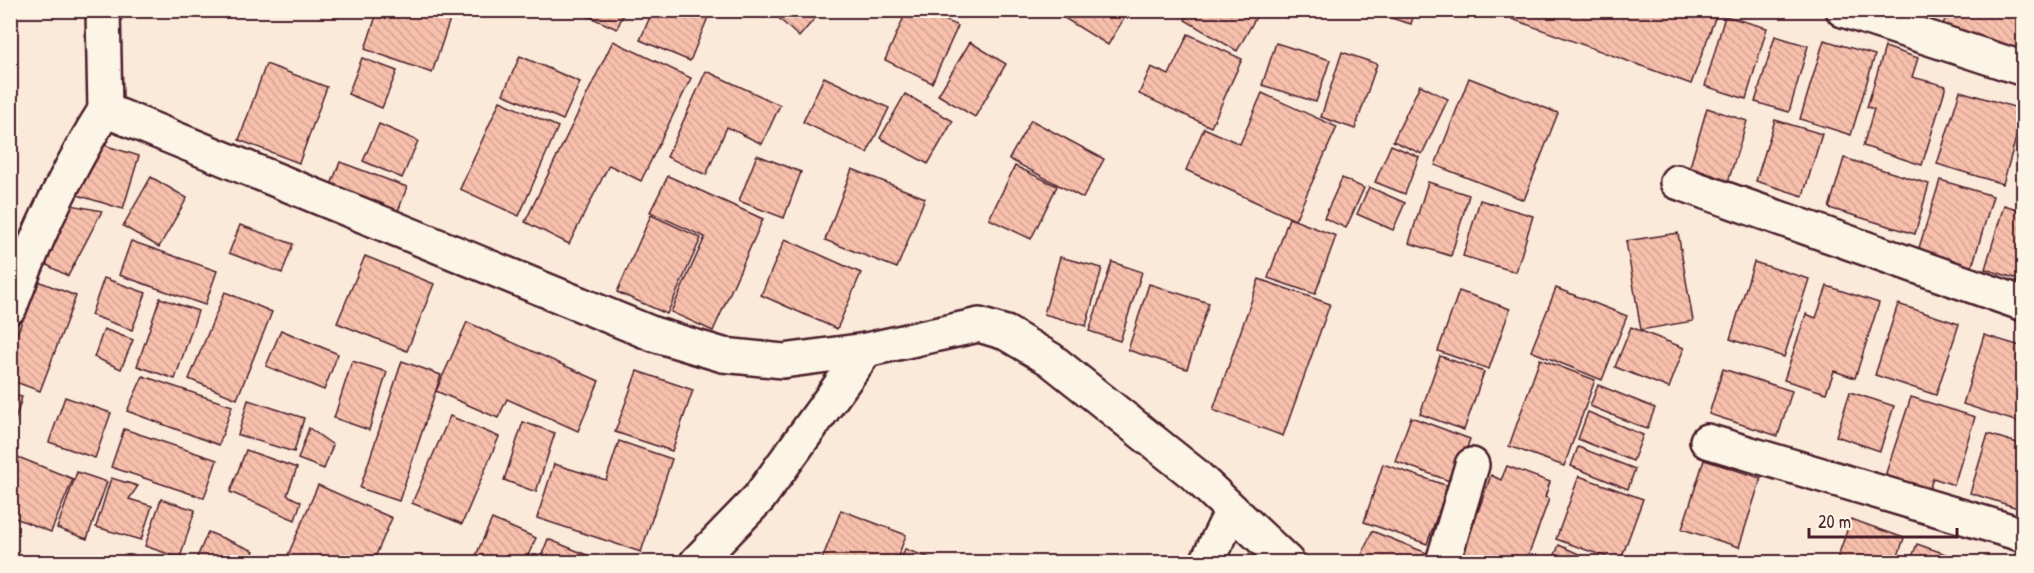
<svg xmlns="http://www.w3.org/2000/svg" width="2034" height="573" font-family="'Patrick Hand',sans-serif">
<defs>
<pattern id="building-back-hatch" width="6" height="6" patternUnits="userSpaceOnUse" patternTransform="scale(1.5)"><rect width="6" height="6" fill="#f7bfac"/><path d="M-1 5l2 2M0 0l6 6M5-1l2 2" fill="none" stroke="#d5a494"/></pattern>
</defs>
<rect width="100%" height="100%" fill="#fbeada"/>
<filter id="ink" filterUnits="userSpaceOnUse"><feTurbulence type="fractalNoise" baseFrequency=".0167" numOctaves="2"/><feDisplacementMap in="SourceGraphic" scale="12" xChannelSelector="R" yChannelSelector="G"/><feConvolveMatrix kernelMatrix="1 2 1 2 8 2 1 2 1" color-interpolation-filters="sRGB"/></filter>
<g filter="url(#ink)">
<g fill="url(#building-back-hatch)" stroke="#4a1f2b" stroke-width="1.5">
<path d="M378,10h75l-21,63 -67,-24z"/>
<path d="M574,10h51l-8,19z"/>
<path d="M653,10h58l-21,51 -50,-21z"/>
<path d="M770,10h52l-23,27z"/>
<path d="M907,10h17l34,16 -26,57 -47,-23z"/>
<path d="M1064,10h65l-21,35 -47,-29z"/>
<path d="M1190,10h70l-23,41 -52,-31z"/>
<path d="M1385,10h30l-4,14 -27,-8z"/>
<path d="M1515,10h203l-27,74 -179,-65z"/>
<path d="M1903,10h30l-2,9z"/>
<path d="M1948,10l76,1v16l-9,30 -75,-23z"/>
<path d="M1725,16l42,12 -21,71 -41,-13z"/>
<path d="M1188,34l54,25 -31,68 -72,-33 12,-27 18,8z"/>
<path d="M1775,36l33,10 -19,66 -34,-10z"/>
<path d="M1824,40l51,15 -24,80 -51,-16z"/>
<path d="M613,41l78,37 -50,103 -32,-16 -40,79 -44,-22z"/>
<path d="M970,42l36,22 -31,53 -37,-22z"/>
<path d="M1276,43l54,17 -14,42 -54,-17z"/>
<path d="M1885,47l33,11 -6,19 34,9 -24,79 -59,-19 11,-37 -7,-2z"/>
<path d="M1342,52l35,12 -22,65 -34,-12z"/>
<path d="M520,56l60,26 -17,38 -60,-26z"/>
<path d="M362,58l35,13 -15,37 -34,-14z"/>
<path d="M266,64l61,23 -28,76 -60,-23z"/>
<path d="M706,71l74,34 -18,39 -35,-17 -21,48 -39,-18z"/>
<path d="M824,77l65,31 -22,45 -64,-31z"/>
<path d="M1469,78l89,35 -34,87 -89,-35z"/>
<path d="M1420,85l28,14 -26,55 -29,-13z"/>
<path d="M1960,91l64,19 -21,74 -66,-20z"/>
<path d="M1262,93l75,34 -42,93 -109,-50 18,-42 36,16z"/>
<path d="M905,94l48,27 -25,43 -48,-26z"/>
<path d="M500,101l58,26 -39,89 -59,-27z"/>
<path d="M1707,108l40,13 -19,61 -39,-12z"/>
<path d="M1031,120l73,39 -21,39 -74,-39z"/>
<path d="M1775,120l47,14 -19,62 -47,-15z"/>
<path d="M379,124l39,17 -16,37 -39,-17z"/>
<path d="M91,141l48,15 -16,53 -49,-15z"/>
<path d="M1391,145l28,12 -14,37 -30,-12z"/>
<path d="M757,155l44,17 -17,46 -45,-17z"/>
<path d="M1844,158l85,26 -14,50 -86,-26z"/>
<path d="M340,162l67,25 -11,30 -67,-27z"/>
<path d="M2024,165v20l-6,-1z"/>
<path d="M1015,166l42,20 -26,53 -42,-20z"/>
<path d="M852,169l73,29 -28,70 -72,-28z"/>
<path d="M668,176l95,43 -50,112 -42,-19 34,-75 -55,-25z"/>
<path d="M151,177l36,21 -28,49 -36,-21z"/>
<path d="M1342,178l22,10 -18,40 -22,-10z"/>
<path d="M1940,180l53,16 -21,71 -54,-16z"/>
<path d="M1428,182l41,13 -18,61 -42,-13z"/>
<path d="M1369,187l36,16 -12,27 -36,-16z"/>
<path d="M1480,200l53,16 -17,56 -53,-16z"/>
<path d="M66,204l36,7 -34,65 -31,-16z"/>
<path d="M2004,205l20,6v70l-39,-12z"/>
<path d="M651,215l50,23 -34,76 -50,-22z"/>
<path d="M1289,218l47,18 -21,58 -47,-16z"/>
<path d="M240,225l53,19 -11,29 -53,-20z"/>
<path d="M1678,233l15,88 -52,9 -15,-89z"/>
<path d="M785,239l76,34 -24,56 -76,-34z"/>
<path d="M131,241l86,30 -12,34 -86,-30z"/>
<path d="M365,256l69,28 -27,67 -70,-28z"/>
<path d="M1060,257l42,11 -16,58 -42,-12z"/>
<path d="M1112,262l30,10 -22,69 -31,-10z"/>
<path d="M1754,262l55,17 -25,78 -54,-18z"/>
<path d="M104,278l42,15 -14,37 -41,-15z"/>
<path d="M1259,279l71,25 -47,132 -70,-26z"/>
<path d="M38,281l38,15 -36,95 -30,-11v-28z"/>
<path d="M1149,284l60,19 -22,66 -59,-19z"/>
<path d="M1827,286l52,17 -24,75 -21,-7 -8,22 -42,-13 22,-66 10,4z"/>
<path d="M1556,288l71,28 -25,64 -71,-29z"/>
<path d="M1459,291l51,18 -21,60 -51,-18z"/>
<path d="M225,292l47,20 -35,87 -48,-20z"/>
<path d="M160,298l38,13 -23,68 -38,-13z"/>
<path d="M1898,304l61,20 -23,71 -61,-20z"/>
<path d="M467,322l132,59 -21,50 -71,-32 -9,19 -62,-27z"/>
<path d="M1631,327l53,21 -15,40 -54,-21z"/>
<path d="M104,329l29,11 -12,29 -27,-12z"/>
<path d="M281,330l57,24 -14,36 -58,-24z"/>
<path d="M1984,335l40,12v77l-61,-20z"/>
<path d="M1440,356l44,16 -20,58 -44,-16z"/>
<path d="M1540,359l55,21 -31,86 -55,-20z"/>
<path d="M352,361l35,11 -18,58 -35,-12z"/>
<path d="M402,361l39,14 -42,126 -39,-13z"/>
<path d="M1723,369l69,22 -14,45 -69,-22z"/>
<path d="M637,371l56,19 -21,61 -57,-19z"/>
<path d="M143,376l89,30 -13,39 -92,-34z"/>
<path d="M1598,385l57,23 -8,21 -57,-23z"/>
<path d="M1850,392l44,14 -14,45 -44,-15z"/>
<path d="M10,394l12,3 -11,37h-1z"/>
<path d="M65,397l46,16 -16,45 -46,-16z"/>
<path d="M1911,397l64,20 -21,68 -21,-7 -5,16 -44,-15z"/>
<path d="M248,400l56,18 -10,34 -56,-17z"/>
<path d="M1588,412l55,23 -10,26 -55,-22z"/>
<path d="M450,416l49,21 -37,87 -50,-21z"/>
<path d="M1411,417l59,22 -15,44 -60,-22z"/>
<path d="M523,422l32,11 -19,59 -32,-12z"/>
<path d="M309,428l24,17 -9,24 -26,-10z"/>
<path d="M124,429l93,31 -13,38 -93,-31z"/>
<path d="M1988,434l36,11v46l-6,17 -48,-15z"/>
<path d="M619,441l53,18 -31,93 -104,-34 17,-54 52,16z"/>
<path d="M1578,447l57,22 -7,20 -57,-23z"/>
<path d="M246,450l51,18 -10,27 14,7 -6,18 -65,-28z"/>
<path d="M18,457l55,22 -22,53 -41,-16v-40z"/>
<path d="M1704,460l57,18 -22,69 -57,-18z"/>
<path d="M1383,464l65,22 -21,58 -63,-22z"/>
<path d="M1507,466l43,16 -5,15 4,2 -23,63h-66l31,-87 10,5z"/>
<path d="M77,472l30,10 -20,57 -30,-11z"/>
<path d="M1579,476l64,23 -23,63 -64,-23z"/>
<path d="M111,478l27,8 -9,13 23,7 -11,34 -45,-13z"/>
<path d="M318,485l74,33 -19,44h-88z"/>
<path d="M161,499l34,11 -15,48 -35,-12z"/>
<path d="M841,510l65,25 -10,27h-75z"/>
<path d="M492,519l44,19 -11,24h-52z"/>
<path d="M1851,519l53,19 -8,24h-60z"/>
<path d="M1372,531l62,25 -2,6h-73z"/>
<path d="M208,532l46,19 -5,11h-54z"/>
<path d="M548,539l56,23h-65z"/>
<path d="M1917,544l49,17 -1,1h-55z"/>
<path d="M1559,545l37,17h-44z"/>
<path d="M905,549l36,13h-41z"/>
</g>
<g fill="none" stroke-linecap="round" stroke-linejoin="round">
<g stroke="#4a1f2b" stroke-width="38">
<g id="street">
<path d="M1843,10l181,59"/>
<path d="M1677,182l347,122"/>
<path d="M10,307c25,-68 56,-135 95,-197"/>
<path d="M1707,441l317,94"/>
<path d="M697,562l62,-64 107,-148"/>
<path d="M1207,562l25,-51"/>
<path d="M1443,562l29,-97"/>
</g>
</g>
<g stroke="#4a1f2b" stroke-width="38">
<path id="secondary" d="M103,10l2,100 548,224 70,21 60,6 83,-11 113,-25 27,8 44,26 144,115 93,88"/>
</g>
<use href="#street" stroke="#fcf5e5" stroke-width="33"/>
<use href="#secondary" stroke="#fcf5e5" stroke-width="33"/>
</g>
</g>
<rect width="2034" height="573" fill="none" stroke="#fcf5e5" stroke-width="36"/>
<rect x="18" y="18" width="1998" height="537" fill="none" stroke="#4a1f2b" stroke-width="2" filter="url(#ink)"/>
<path d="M1809 528v9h148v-9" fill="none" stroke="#4a1f2b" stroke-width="3"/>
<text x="1818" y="528" font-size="18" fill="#4a1f2b" stroke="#fcf5e5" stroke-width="4.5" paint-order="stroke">20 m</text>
</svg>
